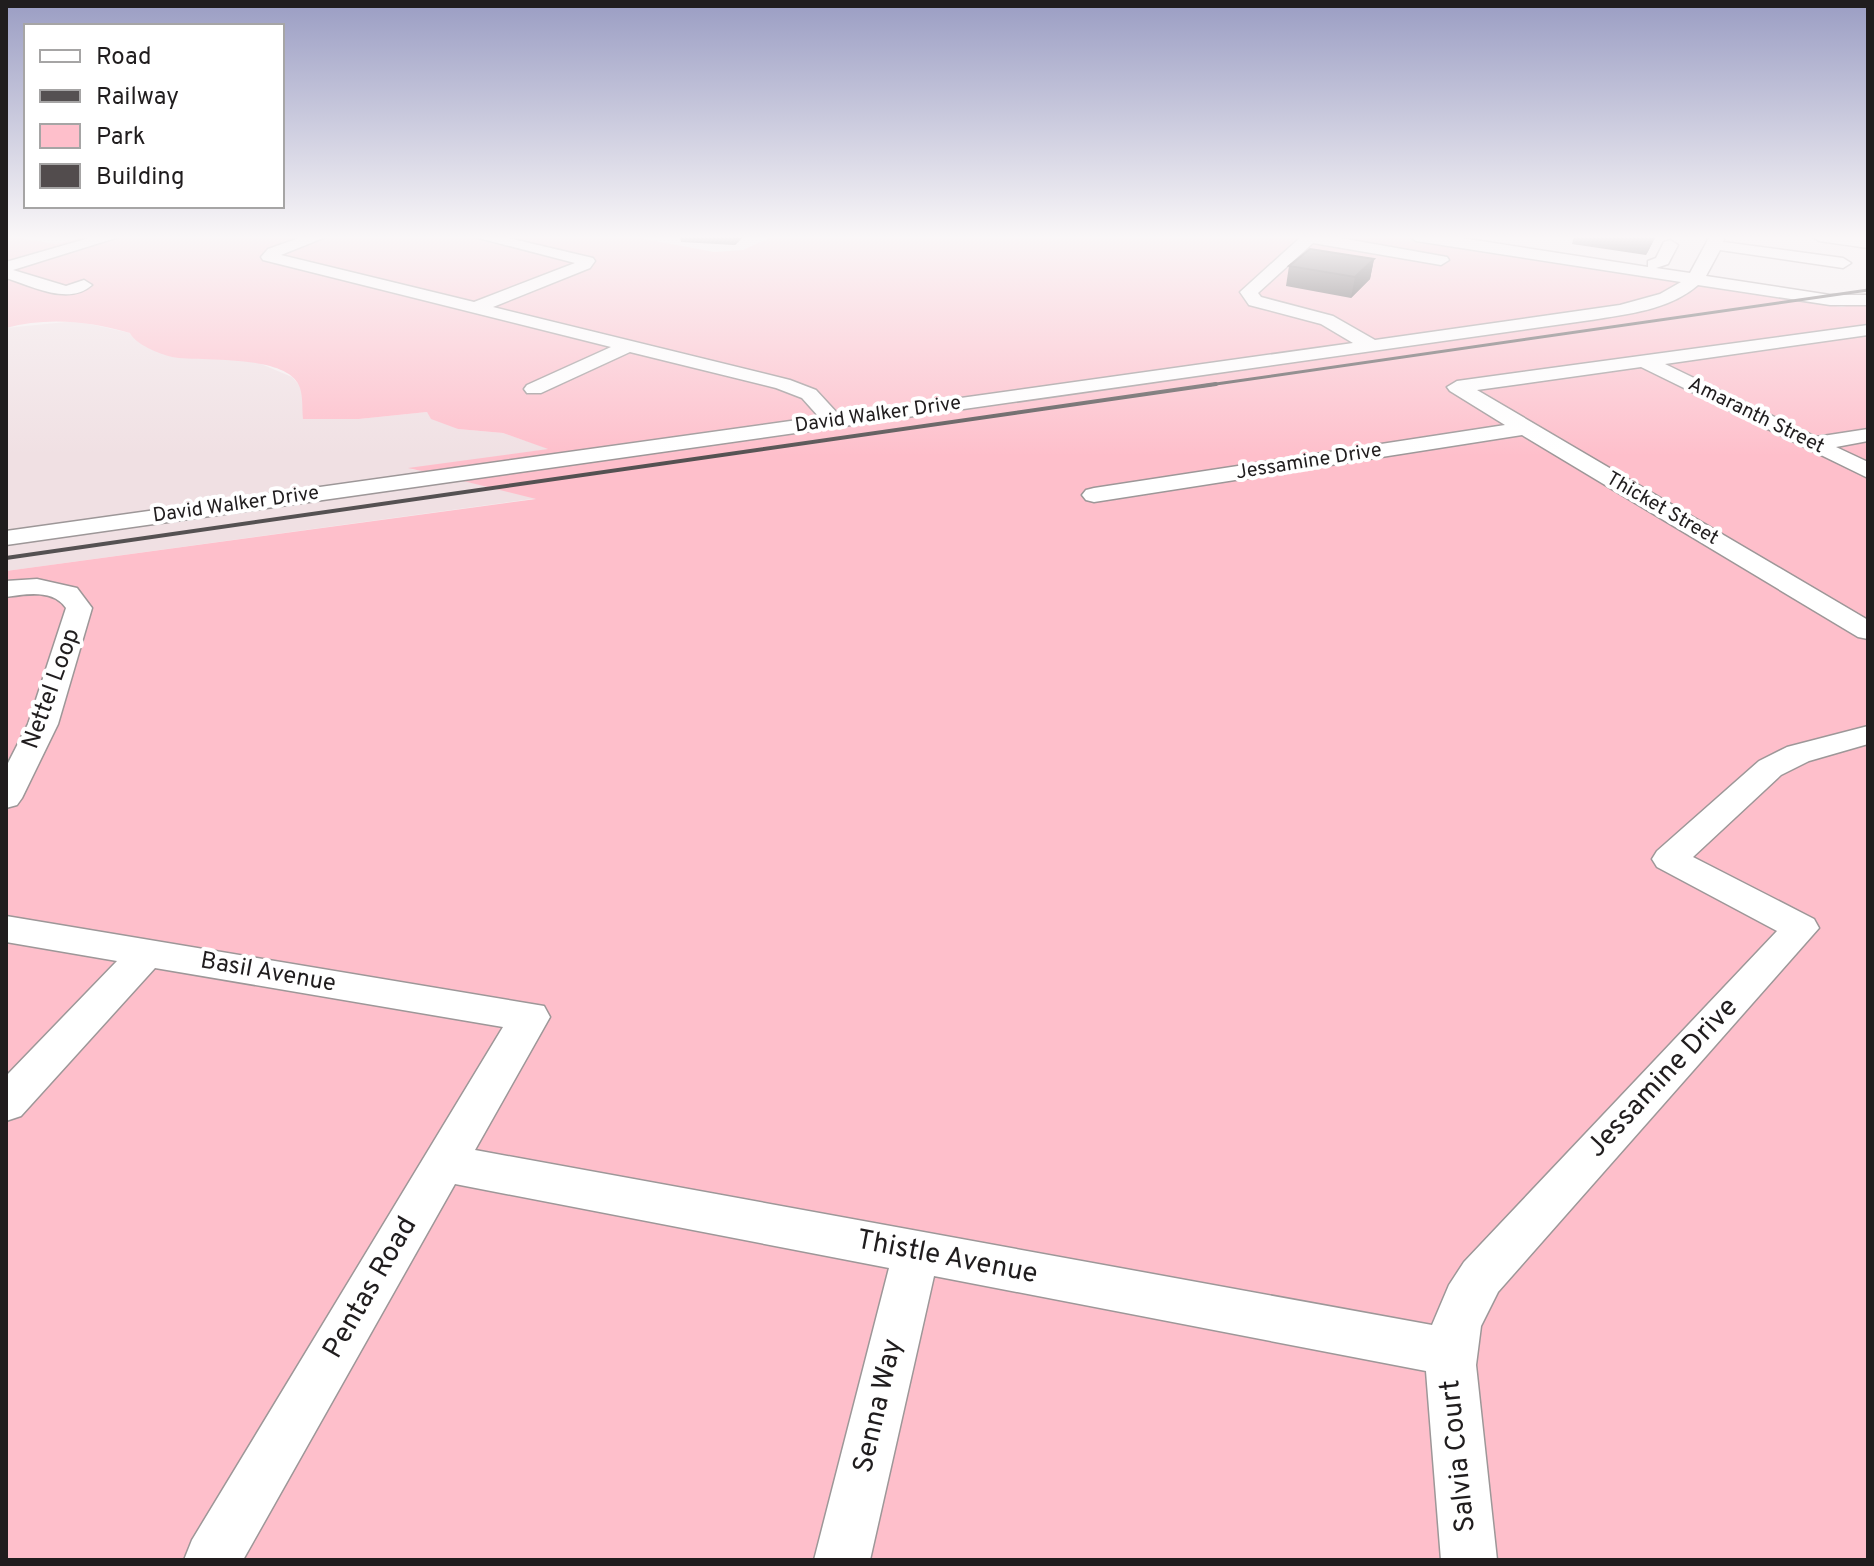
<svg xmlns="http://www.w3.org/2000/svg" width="1874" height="1566" font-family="Overpass,sans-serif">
<rect width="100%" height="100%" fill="#f5eeef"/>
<g fill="#f0e0e3">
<path d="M76,321l54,12 42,24 82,4 38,16 8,9 59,33 68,-7 31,17 45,4 47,16 -139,20 19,4 -424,60v-205z"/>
<path d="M455,479l84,19 -533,73v-28z"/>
</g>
<g fill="#febfcb">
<path d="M6,236l50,8 32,-8h541l85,16 29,-2 30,-14h627l282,45 -25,14 -33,10 -1194,168 -22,-5 140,-19 -45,-16 -45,-4 -27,-10 -4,-7 -68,7h-56c-1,-10 0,-22 -3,-31 -11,-35 -102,-26 -128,-31 -13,-3 -37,-13 -42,-24 -41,-12 -83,-16 -124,-5z"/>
<path d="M1699,284l143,23 26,-6v1259h-1862v-989l530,-72 -81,-20 1141,-161z"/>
</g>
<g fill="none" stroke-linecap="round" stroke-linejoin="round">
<g stroke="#9d9798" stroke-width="3">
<g id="minor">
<path d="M96,236h26l-109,34 53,16 18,-6 8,5c-23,21 -60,1 -86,-7v-16z"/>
<path d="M305,236h23l-47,19 193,47 101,-39 -104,-27h29l93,22 2,3 -5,7 -97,39 297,73 26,10 23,25 514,-72 -32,-19 -72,-19 -9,-13 62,-56h27l118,21 2,3 -8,5 -128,-22 -55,50 3,4 72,19 42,24 245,-35 40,-11 21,-12 -265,-41 -7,-5h40l199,31v-6l8,-3 8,-16 6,-2 8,5 -10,19 -12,4 34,5 20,-37h15l-2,6 120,16 8,5 -8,5 -123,-18 -14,26 124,19h38v10h-38l-132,-20c-29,25 -70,29 -107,35l-1585,225v-14l813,-114 -17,-19 -26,-10 -146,-36 -89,41h-14l-3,-4 3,-4 84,-38 -348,-87 -2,-3 7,-8z"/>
<path d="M1812,236l56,2v10l-49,-7z"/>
<path d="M1868,325v10l-203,29 151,73 52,-8v12l-32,6 32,15v16l-227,-111 -164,23 391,230v19l-10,-2 -336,-202 -428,67 -8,-2 -4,-5 4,-5 8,-2 411,-63 -55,-34 -3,-4 10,-6z"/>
<path d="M37,579l40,9 15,20 -34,116 -36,74 -5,7 -11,3v-41l22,-43 38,-116c-13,-19 -40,-14 -60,-11v-16z"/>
<path d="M1868,726v18l-59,17 -28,14 -88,82 121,62 5,9 -321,364 -17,34 -5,39 21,195h-56l-15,-189 -492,-95 -64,284h-56l75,-292 -434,-84 -212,376h-59l8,-20 311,-513 -348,-59 -134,148 -15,5v-45l111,-115 -111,-19v-26l538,90 6,11 -75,133 957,175 17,-40 15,-23 313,-331 -120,-64 -5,-8 5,-8 102,-90 28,-14z"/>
</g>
</g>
<use href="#minor" fill="#fff" fill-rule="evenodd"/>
<path stroke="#555152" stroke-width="3" d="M1202,386l666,-96"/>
<path stroke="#555152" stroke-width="4" d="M6,558l1210,-174"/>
</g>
<g fill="#474142">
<path d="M680,236h64l-9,9 -54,-3z"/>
<path d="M1574,236h82l-10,19 -74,-11z"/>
<path d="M1374,259l-4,20 -19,19 -65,-12 3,-20z"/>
</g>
<g fill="#393536">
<path d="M735,236h9l-9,9z"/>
<path d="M1652,236h4l-10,19z"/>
<path d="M1374,259l-4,20 -19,19 4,-21z"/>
</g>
<path fill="#524c4d" stroke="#393536" stroke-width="2" d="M1310,249l64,10 -19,18 -66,-11z"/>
<linearGradient id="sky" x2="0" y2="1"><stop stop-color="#9a9dc3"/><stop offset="0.52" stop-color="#faf7f8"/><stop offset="1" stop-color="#faf7f8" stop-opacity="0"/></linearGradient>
<rect width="1874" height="456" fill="url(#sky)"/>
<g text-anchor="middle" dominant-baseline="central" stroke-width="8" stroke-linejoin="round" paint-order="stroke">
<g font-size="20" fill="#201d1e" stroke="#fff">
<text transform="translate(878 415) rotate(-8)">David Walker Drive</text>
<text transform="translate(1756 416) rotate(26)">Amaranth Street</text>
<text transform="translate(1309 462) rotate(-9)">Jessamine Drive</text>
<text transform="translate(236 505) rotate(-8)">David Walker Drive</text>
<text transform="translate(1662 509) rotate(30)">Thicket Street</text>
</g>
<g font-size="24" fill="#201d1e" stroke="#fff">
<text transform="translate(52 689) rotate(-70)">Nettel Loop</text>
<text transform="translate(268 973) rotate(10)">Basil Avenue</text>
</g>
<g font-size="28" fill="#201d1e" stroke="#fff">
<text transform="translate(1663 1078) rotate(-47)">Jessamine Drive</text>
<text transform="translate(947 1258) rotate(11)">Thistle Avenue</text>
<text transform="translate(371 1288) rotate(-60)">Pentas Road</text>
<text transform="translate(879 1406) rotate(-77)">Senna Way</text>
<text transform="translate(1459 1456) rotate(-96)">Salvia Court</text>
</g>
</g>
<rect width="1874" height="1566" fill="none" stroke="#201d1e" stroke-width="16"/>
<rect x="24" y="24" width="260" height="184" fill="#ffffff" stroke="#a6a5a5" stroke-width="2"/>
<rect x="40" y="50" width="40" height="12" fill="#ffffff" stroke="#a6a5a5" stroke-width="2"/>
<text x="96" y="64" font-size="24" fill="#201d1e">Road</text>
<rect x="40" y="90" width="40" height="12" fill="#555152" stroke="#a6a5a5" stroke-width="2"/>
<text x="96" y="104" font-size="24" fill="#201d1e">Railway</text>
<rect x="40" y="124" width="40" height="24" fill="#febfcb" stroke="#a6a5a5" stroke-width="2"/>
<text x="96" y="144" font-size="24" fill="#201d1e">Park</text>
<rect x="40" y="164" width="40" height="24" fill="#524c4d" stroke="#a6a5a5" stroke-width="2"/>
<text x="96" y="184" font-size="24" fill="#201d1e">Building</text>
</svg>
